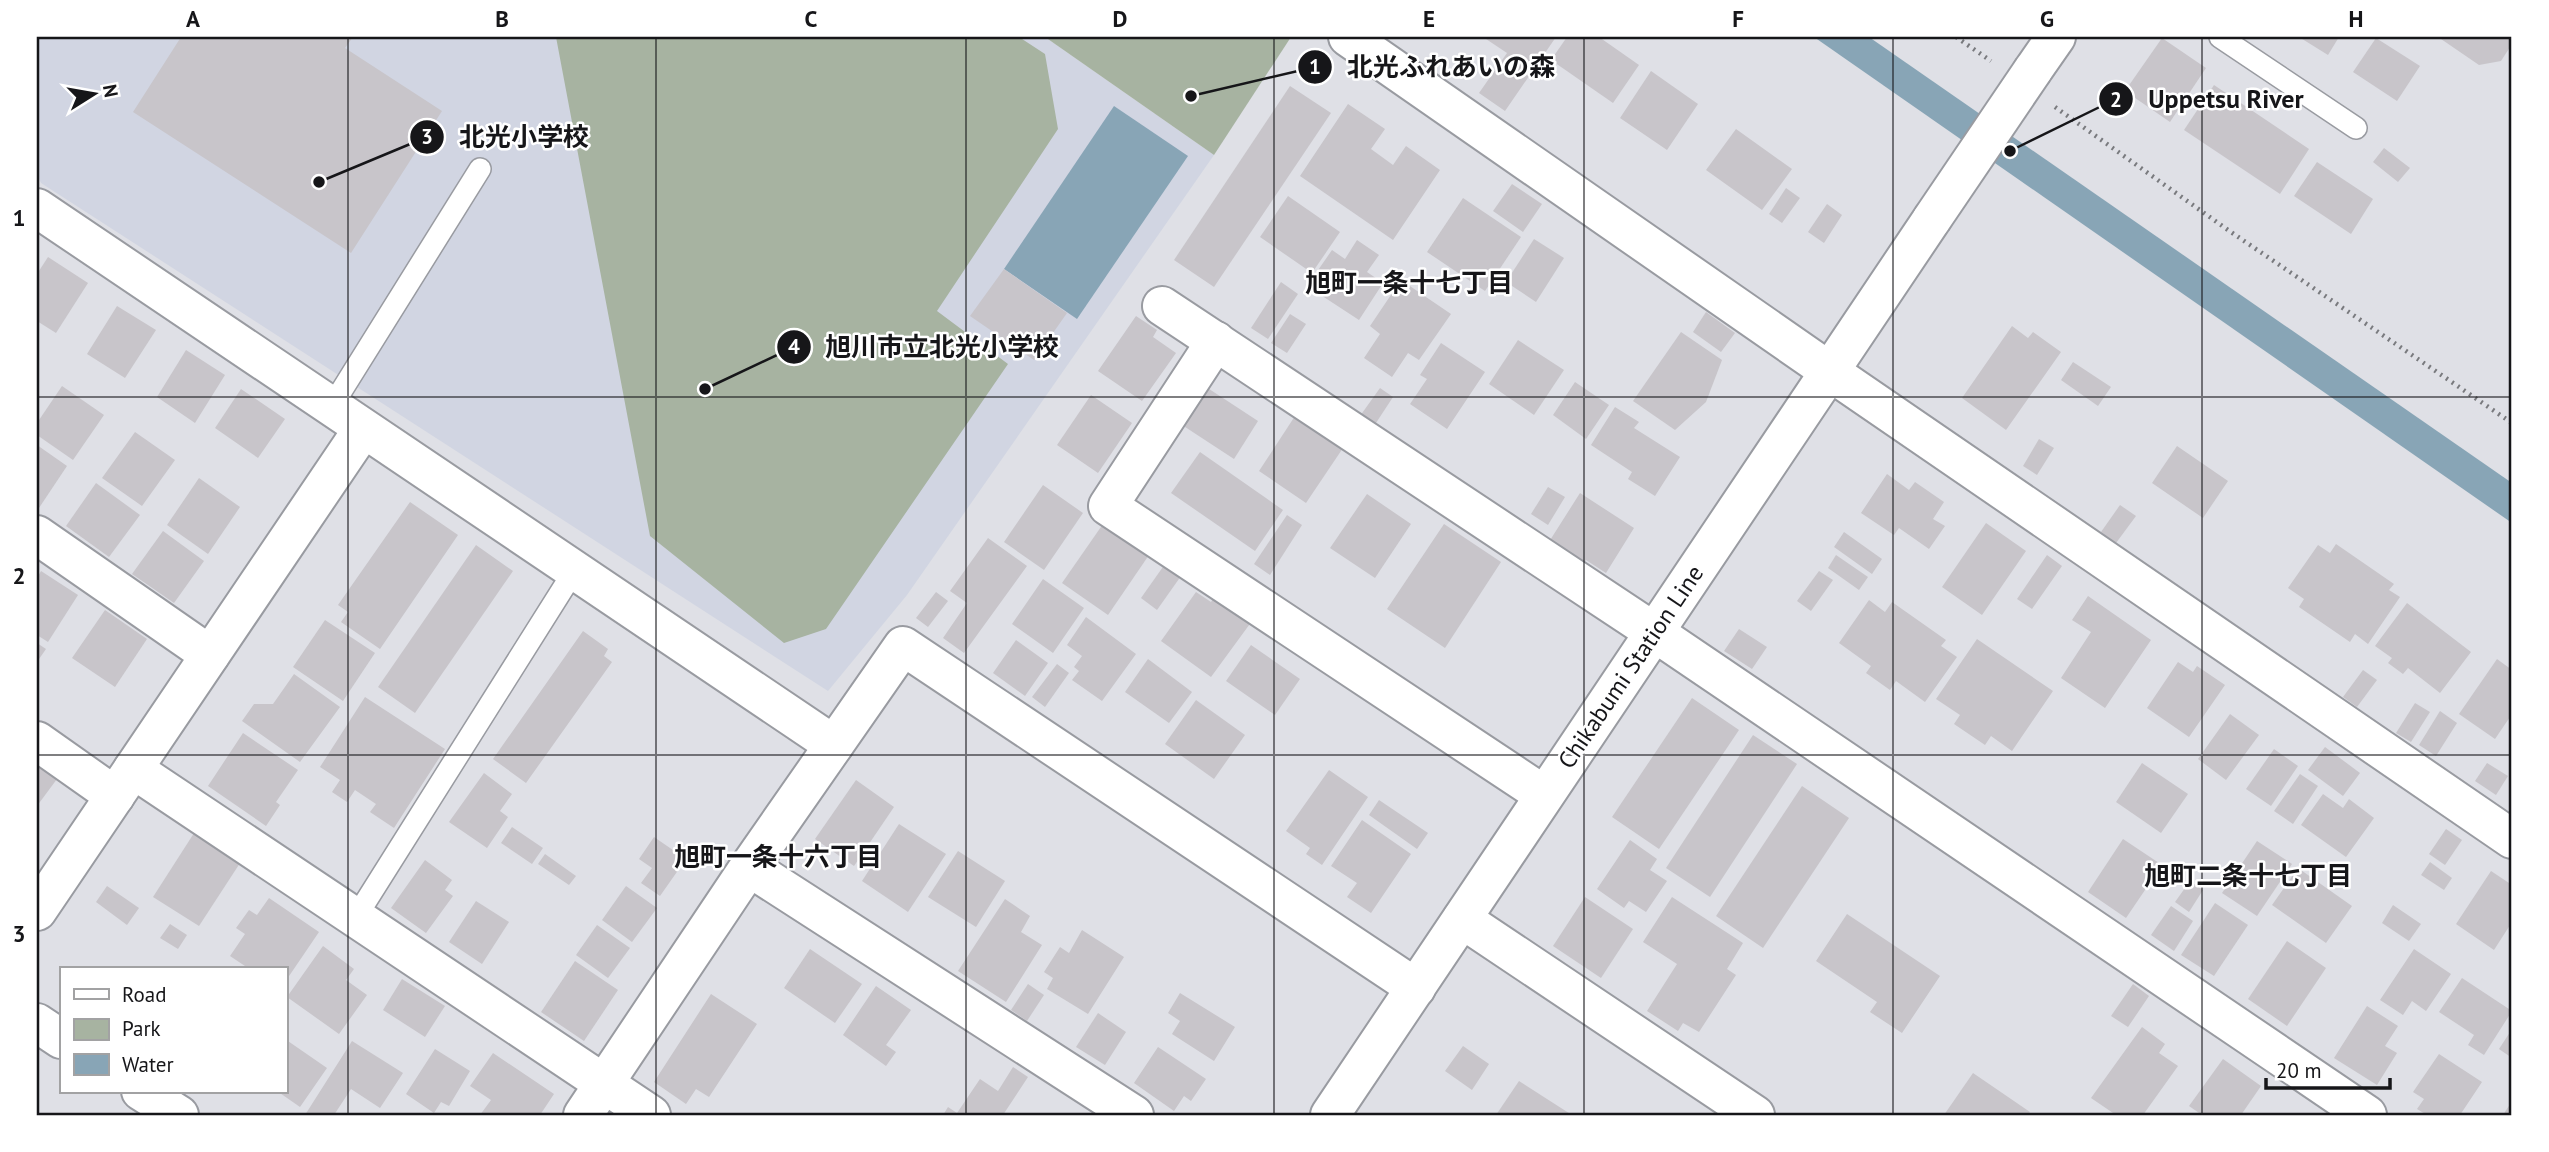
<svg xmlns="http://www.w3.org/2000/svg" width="2549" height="1152" font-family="'PT Sans','Noto Sans JP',sans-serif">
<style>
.built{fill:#d1d5e2}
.green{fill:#a7b3a1}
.water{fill:#88a5b6}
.building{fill:#c8c5ca}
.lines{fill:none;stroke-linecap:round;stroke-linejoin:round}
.lane-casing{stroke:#999ba1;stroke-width:24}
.street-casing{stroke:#999ba1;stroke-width:42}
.secondary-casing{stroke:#999ba1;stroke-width:42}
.path{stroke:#797a7e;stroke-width:4.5;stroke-dasharray:2 5;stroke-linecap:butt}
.lane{stroke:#fff;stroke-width:21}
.street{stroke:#fff;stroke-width:38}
.secondary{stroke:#fff;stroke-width:38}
.secondary-bridge-casing{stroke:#999ba1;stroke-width:42;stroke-linecap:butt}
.secondary-bridge{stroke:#fff;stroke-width:38}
.grid{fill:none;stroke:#161619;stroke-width:2;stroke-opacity:0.55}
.labels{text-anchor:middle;stroke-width:5;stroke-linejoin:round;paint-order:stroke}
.street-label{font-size:24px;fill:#161619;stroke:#fff}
.neighbourhood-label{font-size:26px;font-weight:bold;fill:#161619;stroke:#fff}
.leader{fill:none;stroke:#161619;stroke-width:2.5}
.callout-dot{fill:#161619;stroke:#fff;stroke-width:2.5}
.mark-label{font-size:21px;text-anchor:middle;font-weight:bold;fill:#fff}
.callout-label{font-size:26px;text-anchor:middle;font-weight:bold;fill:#161619;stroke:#fff;stroke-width:5;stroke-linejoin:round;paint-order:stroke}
.neatline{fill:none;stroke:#161619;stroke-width:2.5}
.grid-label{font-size:23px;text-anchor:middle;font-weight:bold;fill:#161619}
</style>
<rect width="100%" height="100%" fill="#dfe0e6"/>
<polygon class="built" points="37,37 1045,37 1214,155 907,595 828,691 41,183 37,175"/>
<g class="green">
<polygon points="556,37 1019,37 1045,54 1058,129 937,311 1008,364 826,629 784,643 650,536"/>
<polygon points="1045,37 1291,37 1214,155"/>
</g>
<g class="water">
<polygon points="1814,37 1869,37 2512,483 2512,523"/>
<polygon points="1114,106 1188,156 1077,319 1004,269"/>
</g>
<g class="building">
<polygon points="181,37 353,37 345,48 442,111 351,253 133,112"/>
<polygon points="1483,37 1556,37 1505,111 1479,93 1507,53"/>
<polygon points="1567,37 1599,37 1639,65 1613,103 1551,60"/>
<polygon points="2299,37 2339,37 2328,55"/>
<polygon points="2443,37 2512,37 2512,44 2501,61 2479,65 2441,39"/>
<polygon points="2162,38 2206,68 2170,122 2125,91"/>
<polygon points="2376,38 2420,66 2397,101 2353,72"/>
<polygon points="1651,71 1698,104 1667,150 1620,118"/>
<polygon points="2214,85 2309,149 2280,194 2184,130"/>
<polygon points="1290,86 1331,113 1214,287 1174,260"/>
<polygon points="1348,104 1385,129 1371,149 1393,165 1406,146 1440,170 1393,240 1300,176"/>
<polygon points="1736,129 1792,169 1762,210 1706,170"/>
<polygon points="2384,148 2410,168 2398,182 2373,162"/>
<polygon points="2317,162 2373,199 2351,234 2294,196"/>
<polygon points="1512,184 1542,204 1523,232 1493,211"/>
<polygon points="1786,188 1800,198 1782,223 1769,214"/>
<polygon points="1288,196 1340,232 1312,273 1260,237"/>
<polygon points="1463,198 1521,237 1485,291 1427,252"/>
<polygon points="1827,204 1842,215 1824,243 1808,232"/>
<polygon points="1534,239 1564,258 1536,302 1506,282"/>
<polygon points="1357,240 1379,255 1367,272 1383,283 1359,320 1307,286 1332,250 1345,259"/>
<polygon points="48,257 88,283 56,333 37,321 37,274"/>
<polygon points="1004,269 1067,313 1034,360 970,316"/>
<polygon points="1401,280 1451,314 1419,360 1408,353 1392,377 1364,358 1380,334 1370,326"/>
<polygon points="1281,282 1298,294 1268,339 1251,328"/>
<polygon points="117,306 156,330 125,378 87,354"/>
<polygon points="1706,312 1735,333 1721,352 1693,332"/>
<polygon points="1290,314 1306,324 1287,353 1271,343"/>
<polygon points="1136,316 1157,330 1153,337 1176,353 1142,401 1098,371"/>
<polygon points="2012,326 2028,338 2033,332 2061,352 2006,430 1962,398"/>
<polygon points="1681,332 1722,360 1706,402 1675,430 1633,401"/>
<polygon points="1518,340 1564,370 1534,415 1489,384"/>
<polygon points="1441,343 1485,372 1447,429 1410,404 1427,379 1420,375"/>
<polygon points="186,350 225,375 195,423 157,397"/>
<polygon points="2073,362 2111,387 2098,406 2061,380"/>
<polygon points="1575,382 1609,405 1586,439 1553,415"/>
<polygon points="1203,385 1258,421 1234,459 1179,423"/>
<polygon points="62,386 104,415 73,460 37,435 37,423"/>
<polygon points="1380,388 1393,397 1374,426 1360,416"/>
<polygon points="241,389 285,419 258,458 215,428"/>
<polygon points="1091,395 1132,423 1098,473 1057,445"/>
<polygon points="1615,407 1639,422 1634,428 1680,457 1655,496 1628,479 1632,472 1591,445"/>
<polygon points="1295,416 1343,448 1306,503 1259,471"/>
<polygon points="135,432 175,460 142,506 102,478"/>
<polygon points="2039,439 2054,448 2037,475 2023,466"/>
<polygon points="37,445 67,466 37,511"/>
<polygon points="2177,446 2228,481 2203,518 2152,483"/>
<polygon points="1200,452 1283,510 1255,551 1171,493"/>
<polygon points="1887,474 1909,490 1915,482 1944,502 1933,519 1945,526 1929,549 1899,528 1894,535 1861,513"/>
<polygon points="199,478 240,507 208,554 167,525"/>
<polygon points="96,483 140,515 109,557 66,526"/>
<polygon points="1043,485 1083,513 1044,570 1004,542"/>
<polygon points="1548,487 1565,497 1548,525 1531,514"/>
<polygon points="1580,493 1634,528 1606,573 1586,560 1581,567 1547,545"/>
<polygon points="1367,494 1411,524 1375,578 1330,548"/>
<polygon points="410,502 458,535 380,649 341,622 348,612 338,605"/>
<polygon points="2120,505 2136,516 2116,543 2101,532"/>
<polygon points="1287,515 1302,525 1270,575 1254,564"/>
<polygon points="1986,523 2026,551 1982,615 1942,587"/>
<polygon points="1103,524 1149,555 1108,615 1062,583"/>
<polygon points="1444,524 1501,562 1445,648 1387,609"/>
<polygon points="163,531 204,561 174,603 132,574"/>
<polygon points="1844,532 1882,559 1872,574 1834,547"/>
<polygon points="988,538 1027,566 964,653 943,638 967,603 950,591"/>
<polygon points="2336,544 2394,584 2389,590 2400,597 2368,644 2355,634 2350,642 2299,607 2304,599 2288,588 2318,545 2330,553"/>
<polygon points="476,545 513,571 415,713 378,687"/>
<polygon points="1836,555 1868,577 1859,590 1828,568"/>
<polygon points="2047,555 2062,566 2032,609 2017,599"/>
<polygon points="1165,564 1181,576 1157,610 1141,598"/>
<polygon points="41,571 78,595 48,642 37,635 37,578"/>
<polygon points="1819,571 1833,580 1811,611 1797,601"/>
<polygon points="1043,579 1084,608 1053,653 1012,624"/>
<polygon points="936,592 948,601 928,627 916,618"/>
<polygon points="1196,592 1211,602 1216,594 1252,621 1211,677 1161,641"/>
<polygon points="2088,596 2151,640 2105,708 2061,678 2091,632 2072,620"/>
<polygon points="1869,600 1885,612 1892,602 1946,640 1941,646 1957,657 1925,702 1896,681 1890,690 1866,673 1871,666 1839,643"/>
<polygon points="2407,603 2471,652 2440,693 2408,668 2403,674 2388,663 2392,658 2375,646"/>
<polygon points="105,610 147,639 115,687 72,658"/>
<polygon points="1086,617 1136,654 1102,701 1072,680 1079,671 1074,667 1082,656 1067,645"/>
<polygon points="325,620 375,653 343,701 293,667"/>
<polygon points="1739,629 1767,647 1752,669 1724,651"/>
<polygon points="583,631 608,649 604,656 612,662 526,783 493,759"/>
<polygon points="1977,639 2053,691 2012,751 1991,736 1985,745 1954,724 1960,715 1936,699"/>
<polygon points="1016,640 1048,663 1025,696 993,673"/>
<polygon points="37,643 46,649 37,662"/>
<polygon points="1251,645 1300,679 1275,715 1226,681"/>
<polygon points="1148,659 1192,692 1169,723 1125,692"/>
<polygon points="2497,659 2512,670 2512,714 2495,739 2459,714"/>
<polygon points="2178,662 2193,672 2197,666 2225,685 2189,737 2147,708"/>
<polygon points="1057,664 1069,673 1045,707 1032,697"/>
<polygon points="2363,670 2377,680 2357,707 2343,697"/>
<polygon points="294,674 340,707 300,762 242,721 254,704 273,704"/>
<polygon points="365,697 445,749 394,828 370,812 376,804 355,790 347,802 332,792 340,780 320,767"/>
<polygon points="1692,698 1739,730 1659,849 1612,817"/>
<polygon points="1196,700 1245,735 1214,779 1165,744"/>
<polygon points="2415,703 2430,712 2411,742 2396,733"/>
<polygon points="2440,711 2457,723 2436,756 2419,745"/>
<polygon points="2230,714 2259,735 2226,780 2198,759"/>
<polygon points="243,733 298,770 276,802 280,805 266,826 208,786"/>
<polygon points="1753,735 1797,764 1710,897 1666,868"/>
<polygon points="2325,747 2360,773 2343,796 2308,770"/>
<polygon points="2274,749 2298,766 2271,806 2246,789"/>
<polygon points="2142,763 2188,794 2161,833 2116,802"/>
<polygon points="2487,763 2508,776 2496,795 2475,781"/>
<polygon points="37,764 57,779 37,806"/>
<polygon points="1329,770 1368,797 1322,865 1306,854 1310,848 1286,831"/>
<polygon points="484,773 512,794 500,811 508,817 487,848 449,822"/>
<polygon points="2300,774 2318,786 2293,824 2274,811"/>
<polygon points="856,780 894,807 854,866 815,839"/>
<polygon points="1802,786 1849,818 1763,948 1716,916"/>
<polygon points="2323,794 2343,808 2349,799 2374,818 2346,857 2301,825"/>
<polygon points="1379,800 1428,833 1417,849 1369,815"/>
<polygon points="1362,820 1411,854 1371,913 1347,897 1357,883 1331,866"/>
<polygon points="899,824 946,854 908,912 862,881"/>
<polygon points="512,827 543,848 532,864 501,843"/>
<polygon points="2446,829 2462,840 2445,865 2429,854"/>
<polygon points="196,830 242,860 199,926 153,897"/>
<polygon points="654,837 686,859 660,896 641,883 652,868 639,859"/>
<polygon points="2123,839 2162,865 2126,918 2088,892"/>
<polygon points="1630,840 1657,859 1650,870 1667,881 1646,912 1629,901 1624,908 1597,889"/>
<polygon points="2257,841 2292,864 2257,916 2222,893"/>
<polygon points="958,851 1005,881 976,927 928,897"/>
<polygon points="545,854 576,876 569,885 538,864"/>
<polygon points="425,860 452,880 445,890 453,896 426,933 391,908"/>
<polygon points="2430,862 2452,878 2444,890 2421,875"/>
<polygon points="2298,868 2352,906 2326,943 2272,905"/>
<polygon points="2491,871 2512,885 2512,922 2494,950 2456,924"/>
<polygon points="2190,881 2203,890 2189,912 2175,902"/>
<polygon points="107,886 139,908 127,925 96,902"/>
<polygon points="626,886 657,908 632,942 602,920"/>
<polygon points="1585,897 1633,929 1601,978 1553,946"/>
<polygon points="1672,897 1743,943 1727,969 1736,975 1699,1032 1683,1023 1678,1031 1647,1011 1677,964 1643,942"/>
<polygon points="269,898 319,932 285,982 285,968 248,968 230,956 245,934 236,928 249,910 257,915"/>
<polygon points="1005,899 1030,916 1021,932 1042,945 1006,1002 958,971"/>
<polygon points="476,901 509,922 482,964 449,942"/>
<polygon points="2215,903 2248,925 2214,976 2181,955"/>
<polygon points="2393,905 2421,924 2409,941 2382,923"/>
<polygon points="2171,906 2193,921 2174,951 2151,935"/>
<polygon points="1847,914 1940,976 1902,1033 1870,1012 1877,1002 1816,961"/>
<polygon points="170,924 187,935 178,949 160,938"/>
<polygon points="597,925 630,948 608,978 576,955"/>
<polygon points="1082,930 1124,957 1088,1014 1047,989 1053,978 1044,972 1060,947 1069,953"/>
<polygon points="2287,941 2326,968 2287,1026 2248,999"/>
<polygon points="323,946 354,969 346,980 367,995 339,1034 287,997"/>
<polygon points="810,949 862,984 835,1023 784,988"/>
<polygon points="2414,949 2451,974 2426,1011 2412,1001 2403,1015 2380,1000"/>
<polygon points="575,961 618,990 584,1041 541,1012"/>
<polygon points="2462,978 2512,1011 2484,1055 2468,1045 2474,1035 2439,1012"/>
<polygon points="402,979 445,1006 425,1037 383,1010"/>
<polygon points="1028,984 1044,995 1027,1021 1011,1010"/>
<polygon points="2133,984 2149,996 2128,1027 2111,1016"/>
<polygon points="876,986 911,1010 886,1045 896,1052 886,1066 843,1035"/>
<polygon points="1180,993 1235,1027 1214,1061 1172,1034 1180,1021 1168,1013"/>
<polygon points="711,994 757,1024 709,1097 696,1089 686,1104 654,1082"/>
<polygon points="2367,1006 2398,1026 2385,1046 2397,1053 2377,1085 2334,1058"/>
<polygon points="1098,1013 1126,1032 1105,1065 1076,1047"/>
<polygon points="2142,1027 2165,1044 2159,1053 2178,1066 2143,1115 2116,1115 2091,1098"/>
<polygon points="2512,1029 2512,1058 2499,1049"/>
<polygon points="285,1039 327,1068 300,1107 277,1091 285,1091"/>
<polygon points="352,1041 403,1073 380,1108 351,1089 334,1115 305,1115"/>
<polygon points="1463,1046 1489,1064 1472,1090 1445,1071"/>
<polygon points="1158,1047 1206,1079 1191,1101 1184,1096 1174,1111 1134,1083"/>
<polygon points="435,1049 470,1071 449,1106 441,1102 434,1113 406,1094"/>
<polygon points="493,1053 554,1094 540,1115 480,1115 491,1100 470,1086"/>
<polygon points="2439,1054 2482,1082 2460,1115 2427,1115 2417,1109 2424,1099 2413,1092"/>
<polygon points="2223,1059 2261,1086 2241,1115 2202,1115 2189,1106"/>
<polygon points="1013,1067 1028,1077 1003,1115 943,1115 948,1107 957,1113 980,1079 998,1091"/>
<polygon points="1973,1073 2030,1112 2028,1115 1944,1115"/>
<polygon points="1519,1081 1572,1115 1496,1115"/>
<polygon points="2512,1101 2512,1115 2503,1115"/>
</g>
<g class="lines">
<g class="lane-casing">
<g id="lane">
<polyline points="2220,37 2356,128"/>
<polyline points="332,406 480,169"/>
<polyline points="356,917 574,571"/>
</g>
</g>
<g class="street-casing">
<g id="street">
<polyline points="1348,37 1829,371 2512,839"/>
<polyline points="37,208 834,745"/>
<polyline points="1162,306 1654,632 2367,1115"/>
<polyline points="1216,341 1108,506 1544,795"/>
<polyline points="37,535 210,655"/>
<polyline points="37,741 115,796"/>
<polyline points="133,769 651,1115"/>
<polyline points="749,867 1134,1115"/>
<polyline points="37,911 363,429"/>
<polyline points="1462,919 1755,1115"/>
<polyline points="37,1023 61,1039"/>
<polyline points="141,1091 179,1115"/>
<polyline points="583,1115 749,867 903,646 1416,988"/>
</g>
</g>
<g class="secondary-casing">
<g id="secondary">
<polyline points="2033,70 2056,37"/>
<polyline points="1330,1115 1932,219"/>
</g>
</g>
<g class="path">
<polyline points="1956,37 1991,61"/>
<polyline points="2055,107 2228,230 2512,423"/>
</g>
<use href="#lane" class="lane"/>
<use href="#street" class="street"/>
<use href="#secondary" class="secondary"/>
<g class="secondary-bridge-casing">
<polyline id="secondary-bridge" points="1932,219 2033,70"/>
</g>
<use href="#secondary-bridge" class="secondary-bridge"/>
</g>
<path class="grid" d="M348 37V1115M656 37V1115M966 37V1115M1274 37V1115M1584 37V1115M1893 37V1115M2202 37V1115M37 397H2512M37 755H2512"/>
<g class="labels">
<g class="street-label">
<text transform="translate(1631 667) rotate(-56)" y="8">Chikabumi Station Line</text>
</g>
<g class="neighbourhood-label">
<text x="1409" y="292">旭町一条十七丁目</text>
<text x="778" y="866">旭町一条十六丁目</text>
<text x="2248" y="885">旭町二条十七丁目</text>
</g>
</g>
<path class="leader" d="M1191 96L1315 67M2010 151L2116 99M319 182L427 137M705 389L794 347"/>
<g class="callout-dot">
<circle cx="1191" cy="96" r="7"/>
<circle cx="2010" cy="151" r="7"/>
<circle cx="319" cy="182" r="7"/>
<circle cx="705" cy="389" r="7"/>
<circle cx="1315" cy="67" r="18"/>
<circle cx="2116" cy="99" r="18"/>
<circle cx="427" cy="137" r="18"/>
<circle cx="794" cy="347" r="18"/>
</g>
<g class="mark-label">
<text x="1315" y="74">1</text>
<text x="2116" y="107">2</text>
<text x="427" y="144">3</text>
<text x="794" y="354">4</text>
</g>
<g class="callout-label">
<text x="1451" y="76">北光ふれあいの森</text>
<text x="2226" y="108">Uppetsu River</text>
<text x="524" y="146">北光小学校</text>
<text x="942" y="356">旭川市立北光小学校</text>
</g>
<rect width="2549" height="1152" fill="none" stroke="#ffffff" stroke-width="77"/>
<rect x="60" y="967" width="228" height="126" fill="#ffffff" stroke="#a2a2a3" stroke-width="2"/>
<rect x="74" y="989" width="35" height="10" fill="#ffffff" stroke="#a2a2a3" stroke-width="2"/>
<text x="122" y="1002" font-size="21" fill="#161619">Road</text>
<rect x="74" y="1019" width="35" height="21" fill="#a7b3a1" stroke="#a2a2a3" stroke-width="2"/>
<text x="122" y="1036" font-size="21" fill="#161619">Park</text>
<rect x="74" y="1054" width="35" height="21" fill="#88a5b6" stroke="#a2a2a3" stroke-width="2"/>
<text x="122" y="1072" font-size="21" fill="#161619">Water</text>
<g transform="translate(94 94) rotate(79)" stroke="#ffffff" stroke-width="5" paint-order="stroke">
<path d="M0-5L12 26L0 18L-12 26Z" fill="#161619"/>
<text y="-10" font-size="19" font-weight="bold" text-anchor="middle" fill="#161619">N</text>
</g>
<path d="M2266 1078v10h124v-10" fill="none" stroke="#161619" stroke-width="3.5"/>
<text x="2276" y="1078" font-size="21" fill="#161619" stroke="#ffffff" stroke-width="5" paint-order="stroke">20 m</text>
<rect x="38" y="38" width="2472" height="1076" class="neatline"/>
<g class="grid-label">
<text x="193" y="27">A</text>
<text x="502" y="27">B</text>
<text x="811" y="27">C</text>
<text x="1120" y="27">D</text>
<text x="1429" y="27">E</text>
<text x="1738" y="27">F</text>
<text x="2047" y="27">G</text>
<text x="2356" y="27">H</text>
<text x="19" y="226">1</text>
<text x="19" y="584">2</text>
<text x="19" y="942">3</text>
</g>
</svg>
